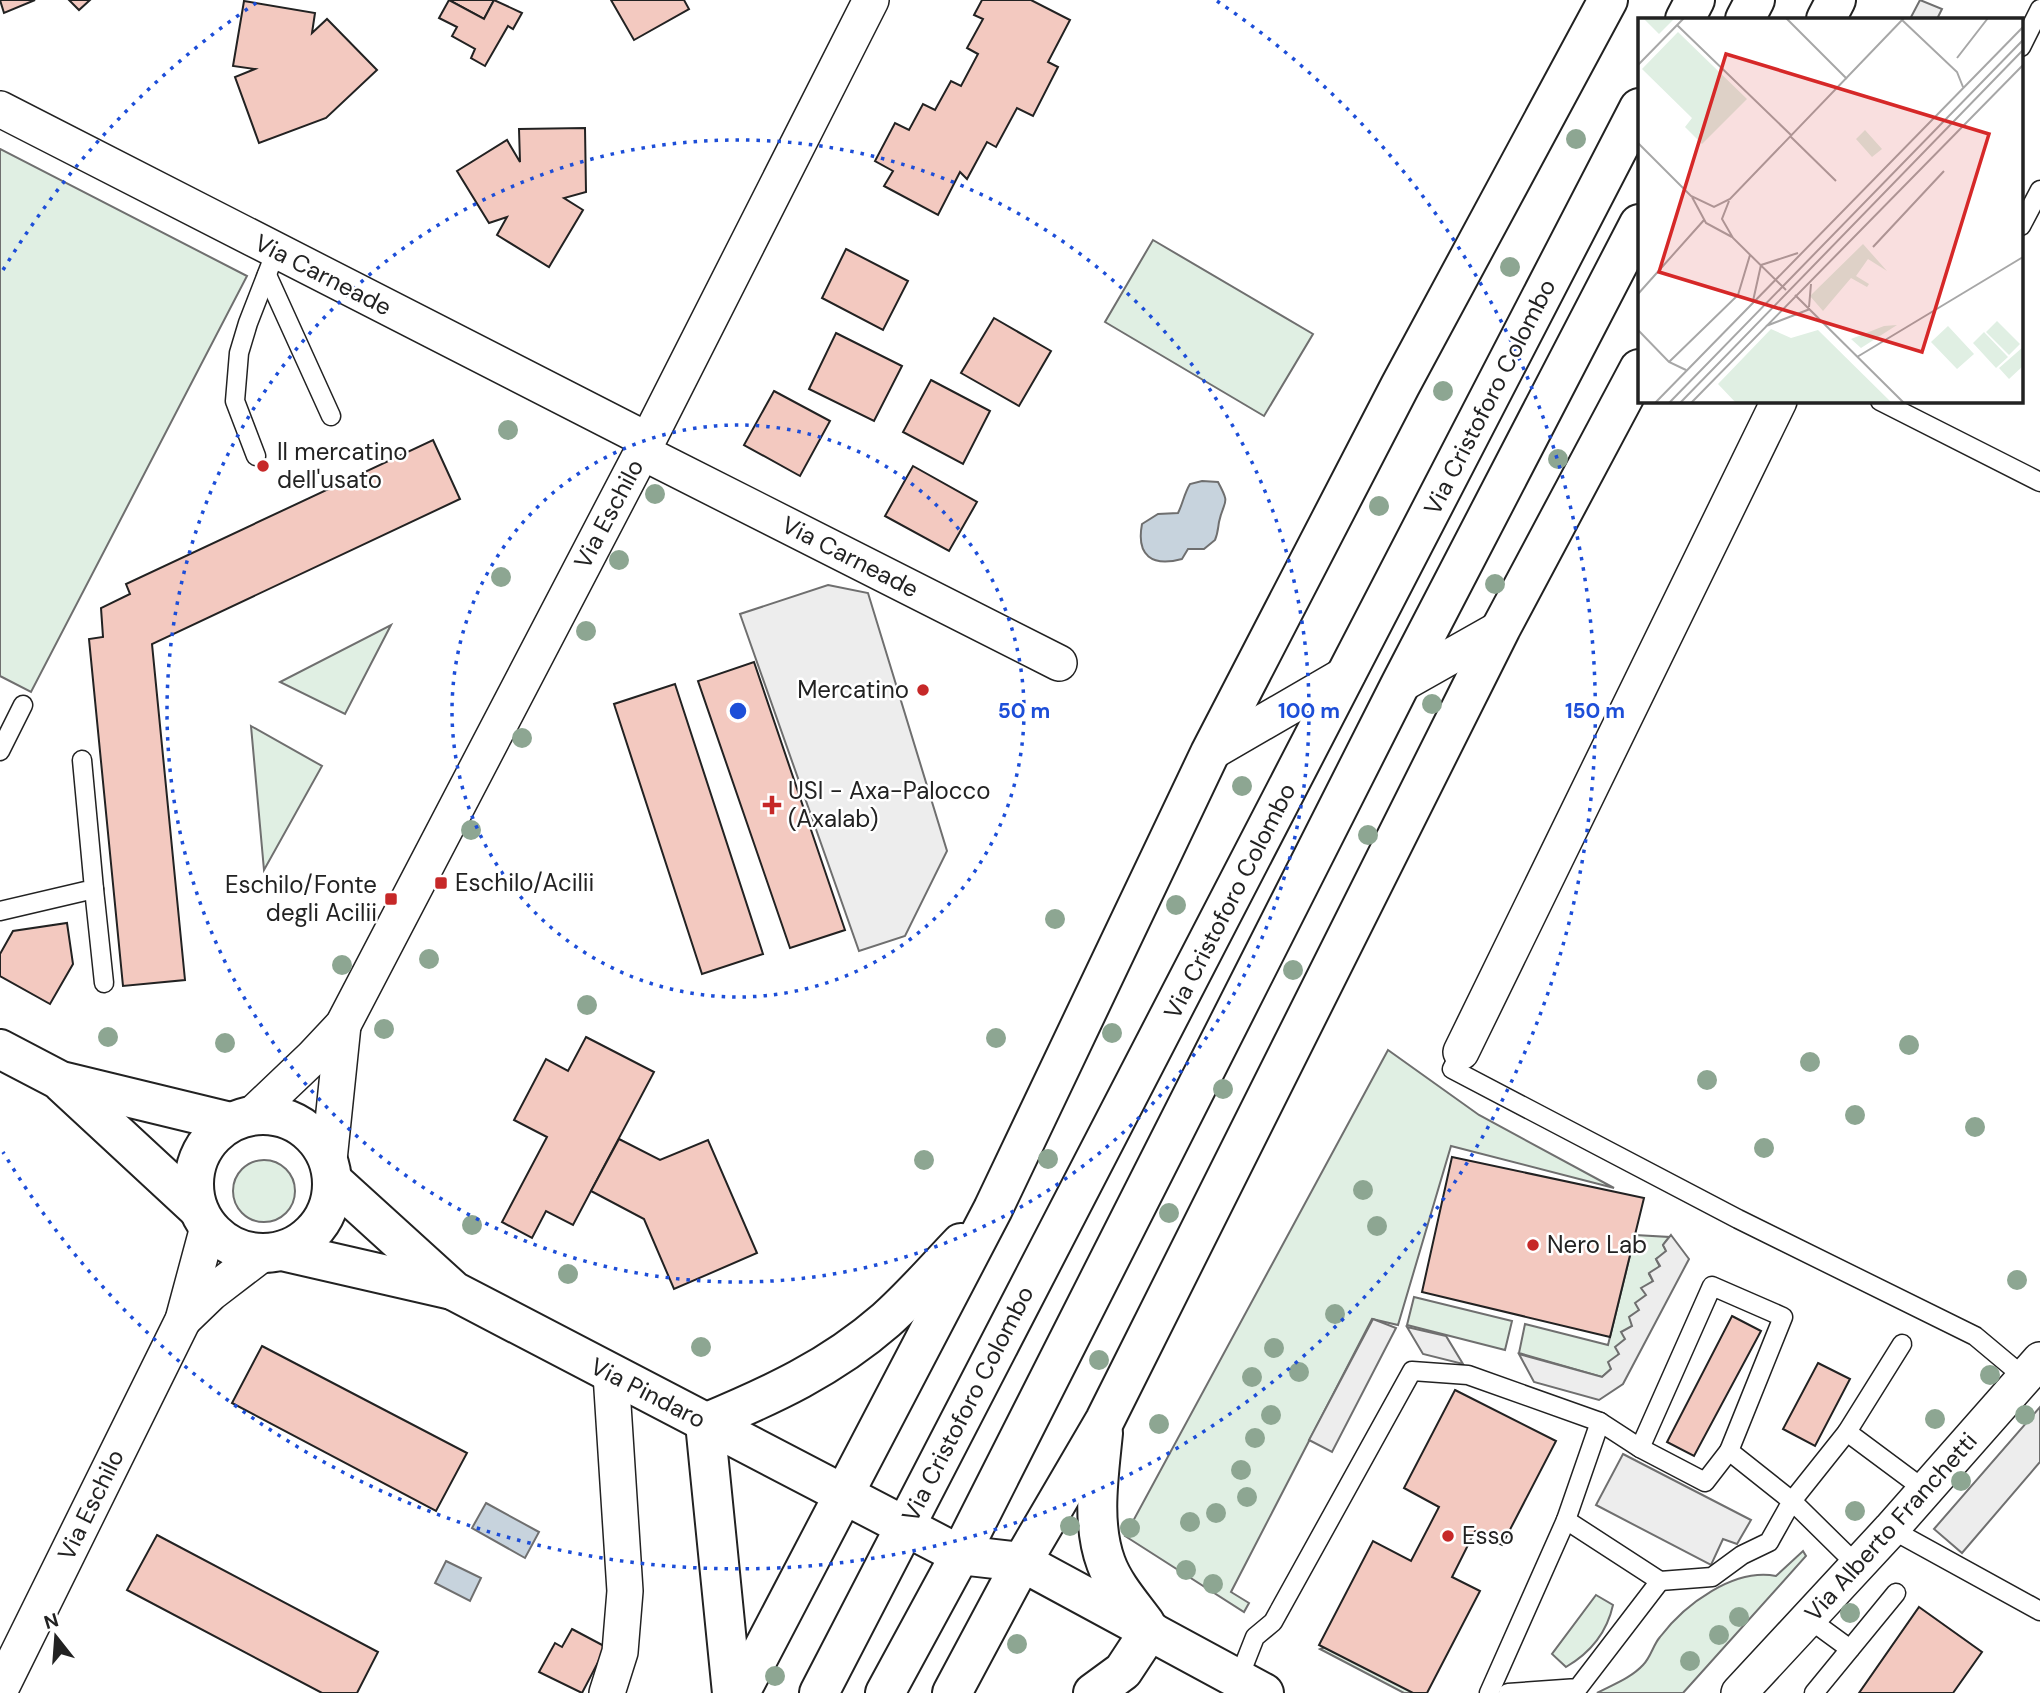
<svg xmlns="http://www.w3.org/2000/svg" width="2040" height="1693" font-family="'DM Sans',sans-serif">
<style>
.green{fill:#e0efe3;stroke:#6f6f6f;stroke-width:2}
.parking{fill:#ededed;stroke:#6f6f6f;stroke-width:2}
.water{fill:#c7d3dd;stroke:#6f6f6f;stroke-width:2}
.building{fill:#f3c9c0;stroke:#222;stroke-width:2}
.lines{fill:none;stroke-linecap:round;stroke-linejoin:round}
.lane-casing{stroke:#222;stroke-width:21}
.street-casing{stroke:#222;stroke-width:38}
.secondary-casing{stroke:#222;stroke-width:42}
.primary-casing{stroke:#222;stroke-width:42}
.lane{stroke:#fff;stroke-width:18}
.street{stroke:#fff;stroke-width:35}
.secondary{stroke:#fff;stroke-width:38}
.primary{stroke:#fff;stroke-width:38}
.tree{fill:#8da692}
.ring{fill:none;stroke:#1d4ed8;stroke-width:3.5;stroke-dasharray:3.5 7}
.poi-dot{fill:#c62828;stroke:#fff;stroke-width:2.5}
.labels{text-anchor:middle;stroke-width:5;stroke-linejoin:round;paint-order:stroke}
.street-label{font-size:24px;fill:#222;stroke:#fff}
.poi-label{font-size:24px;fill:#222;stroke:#fff;text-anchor:start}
.inset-road{fill:none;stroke:#a7a7a7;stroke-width:2}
.view{fill:#d62828;fill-opacity:0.15;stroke:#d62828;stroke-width:3.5}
.inset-edge{fill:none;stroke:#222;stroke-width:3.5}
.centre{fill:#1d4ed8;stroke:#fff;stroke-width:3.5}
.ring-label{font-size:21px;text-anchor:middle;font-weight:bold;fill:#1d4ed8;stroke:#fff;stroke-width:5;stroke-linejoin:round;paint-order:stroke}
</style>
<rect width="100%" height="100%" fill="#fff"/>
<g class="green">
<polygon points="0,149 247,276 31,692 0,676"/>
<polygon points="1153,240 1313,334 1264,416 1105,322"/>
<polygon points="391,625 345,714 280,682"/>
<polygon points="251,726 322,766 264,870"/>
<polygon points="1388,1050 1479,1115 1614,1188 1451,1146 1398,1325 1372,1319 1231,1592 1249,1603 1244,1612 1125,1536"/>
<circle cx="264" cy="1191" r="31"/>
<polygon points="1635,1235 1669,1237 1663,1245 1667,1252 1656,1259 1660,1267 1649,1274 1653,1281 1612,1368 1602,1377 1519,1353 1525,1324 1608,1345"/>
<polygon points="1414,1297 1512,1321 1505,1350 1407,1325"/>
<path d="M1803 1551 1806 1556 1683 1693H1597C1612 1685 1631 1678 1643 1665 1651 1657 1653 1645 1660 1637 1685 1604 1734 1568 1776 1576Z"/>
<path d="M1596 1595 1613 1605C1607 1632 1590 1653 1566 1667L1552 1654Z"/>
<polygon points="1332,1644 1425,1693 1404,1693 1320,1649"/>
</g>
<g class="parking">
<polygon points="1920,0 1942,9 1937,19 1910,19"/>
<polygon points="828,585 868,593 947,851 905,936 859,951 740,614"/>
<polygon points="1671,1235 1689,1259 1623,1384 1599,1400 1534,1382 1519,1354 1602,1377 1611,1369 1608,1362 1619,1354 1615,1347 1625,1339 1621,1332 1632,1326 1629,1317 1639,1310 1635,1303 1646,1295 1641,1288 1653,1281 1649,1273 1660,1266 1656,1259 1666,1251 1663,1245"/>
<polygon points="1373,1319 1396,1328 1332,1452 1309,1440"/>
<polygon points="1407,1327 1446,1336 1463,1364 1423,1354"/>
<polygon points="2040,1407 2040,1462 1962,1553 1934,1529"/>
<polygon points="1623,1454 1751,1520 1737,1544 1723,1539 1711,1565 1596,1505"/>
</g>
<g class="water">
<path d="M1202 481 1218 482C1231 506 1224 499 1219 522 1218 528 1218 533 1215 540L1204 549H1188L1182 559C1152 567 1136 556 1142 524L1158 514 1178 513C1183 503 1184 494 1190 484Z"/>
<polygon points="486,1503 539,1532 525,1558 472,1528"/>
<polygon points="446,1561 481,1578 470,1601 435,1583"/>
</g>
<g class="building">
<polygon points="0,0 35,0 4,13"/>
<polygon points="69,0 90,0 79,10"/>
<polygon points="449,0 494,0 484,19"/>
<polygon points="449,0 484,19 494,0 522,13 513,29 508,26 485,66 471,58 475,49 452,36 457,27 439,18"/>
<polygon points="611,0 684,0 689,9 634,40"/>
<polygon points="982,0 1031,0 1070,20 1048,62 1058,67 1033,116 1017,108 996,147 987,142 967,179 960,172 938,215 884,186 893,171 875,161 895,123 909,130 923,104 935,110 951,81 961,86 978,54 967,48 983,19 974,15"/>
<polygon points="244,1 315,13 312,33 327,19 377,70 326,118 259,143 235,77 255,69 233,66"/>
<polygon points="585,128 586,192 564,198 583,210 549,267 497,235 507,217 489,223 457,171 507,140 520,162 519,129"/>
<polygon points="846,249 908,281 883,330 822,298"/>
<polygon points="994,318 1051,351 1019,406 961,373"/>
<polygon points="836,333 902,366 874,421 809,389"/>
<polygon points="931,380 990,411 963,464 903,432"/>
<polygon points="774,391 830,421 800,476 744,445"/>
<polygon points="433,440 460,499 152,644 185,980 123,986 89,639 103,637 101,608 130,594 126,584"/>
<polygon points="913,466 977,502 949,551 885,516"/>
<polygon points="754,662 845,930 790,948 698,681"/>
<polygon points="675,684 763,954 702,974 614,704"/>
<polygon points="67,923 73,964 50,1004 0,976 0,954 13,931"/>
<polygon points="586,1037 654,1072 573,1225 546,1211 532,1238 502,1222 547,1137 514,1120 546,1059 568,1071"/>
<polygon points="619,1139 660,1160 708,1140 757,1253 674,1289 644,1219 591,1191"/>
<polygon points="1452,1157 1644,1198 1610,1337 1422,1292"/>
<polygon points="1732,1316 1761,1331 1694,1456 1667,1442"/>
<polygon points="262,1346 467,1453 436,1511 232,1403"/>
<polygon points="1818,1363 1850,1379 1815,1446 1783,1429"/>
<polygon points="1455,1390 1556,1441 1502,1545 1475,1531 1452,1577 1480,1591 1427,1693 1413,1693 1319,1645 1373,1541 1411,1561 1439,1507 1404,1488"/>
<polygon points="157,1535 378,1652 357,1693 322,1693 127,1590"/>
<polygon points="1919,1607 1982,1652 1953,1693 1859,1693"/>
<polygon points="572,1629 606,1647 582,1693 539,1672 555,1643 562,1647"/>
</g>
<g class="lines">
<g class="lane-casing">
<g id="lane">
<polyline points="2021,47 2040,9"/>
<polyline points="2021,226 2040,190"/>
<polyline points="267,275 331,416"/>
<polyline points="1880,401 2040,482"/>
<polyline points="256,456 235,401 239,353 248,323 276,251"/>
<polyline points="0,751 23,705"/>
<polyline points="94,889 104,983"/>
<polyline points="0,911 94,889 82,760"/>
<polyline points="1461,1052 1452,1069 1738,1219 1975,1336 2024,1377"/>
<polyline points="1902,1344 1847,1432 1925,1490"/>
<polyline points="1847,1432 1792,1501 1858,1566"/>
<polyline points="1640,1448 1712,1286 1783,1317 1729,1451 1792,1501 1769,1542 1742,1555 1712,1577 1660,1581"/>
<polyline points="1891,1529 2040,1611"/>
<polyline points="1809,1619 1850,1649"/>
<polyline points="1238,1680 1255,1637 1273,1622 1412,1371 1468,1375 1600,1422 1640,1448 1705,1482 1729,1451"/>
<polyline points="1489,1693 1566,1520 1600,1422"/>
<polyline points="1508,1693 1578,1688 1660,1581 1566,1520"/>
<polyline points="1814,1693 1896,1593"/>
</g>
</g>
<g class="street-casing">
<g id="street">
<polyline points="0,109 647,440"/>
<polyline points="642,452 1059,663"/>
<polyline points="1400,685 1501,628"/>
<polyline points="1210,753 1348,673"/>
<polyline points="1461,1052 1779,401"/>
<polyline points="252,1115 313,1057 343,1025 642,452 871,0"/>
<polyline points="329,1160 343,1025"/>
<polyline points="183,1320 211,1293 262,1254"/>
<polyline points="0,1690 183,1320 208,1227"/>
<polyline points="607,1693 620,1652 625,1591 611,1374"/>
<polyline points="1739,1693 1891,1529 2040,1360"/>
</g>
</g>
<g class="secondary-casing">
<g id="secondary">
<polyline points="1826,19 1836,0"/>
<polyline points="0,1049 61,1081 230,1122"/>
<polyline points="62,1083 198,1209"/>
<circle cx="263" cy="1184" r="69"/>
<polyline points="333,1181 454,1291 960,1555 1022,1562 1264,1693"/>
<polyline points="282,1251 452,1290"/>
<path d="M705 1423C772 1395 831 1368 886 1320 913 1296 936 1269 961 1243"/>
<polyline points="705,1423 732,1693"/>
<path d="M1103 1433C1099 1474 1091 1523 1106 1563 1114 1585 1131 1604 1145 1623"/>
<polyline points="740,1693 993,1209 1210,753 1400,386 1608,0"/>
<polyline points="952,1693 1022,1562 1105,1420 1501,628 1639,369"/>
<polyline points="1093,1693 1123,1671 1150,1630"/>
</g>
</g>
<g class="primary-casing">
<g id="primary">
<polyline points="1685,19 1695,0"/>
<polyline points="1745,19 1755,0"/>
<polyline points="819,1693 1639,108"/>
<polyline points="885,1693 960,1555 1400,685 1639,224"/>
</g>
</g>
<use href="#lane" class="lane"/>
<use href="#street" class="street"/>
<use href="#secondary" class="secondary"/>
<use href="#primary" class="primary"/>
</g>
<g class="tree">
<circle cx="1576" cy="139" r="10"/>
<circle cx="1510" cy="267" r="10"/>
<circle cx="1443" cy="391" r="10"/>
<circle cx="508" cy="430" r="10"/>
<circle cx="1558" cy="459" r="10"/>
<circle cx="655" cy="494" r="10"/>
<circle cx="1379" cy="506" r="10"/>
<circle cx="619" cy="560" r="10"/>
<circle cx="501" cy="577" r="10"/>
<circle cx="1495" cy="584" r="10"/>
<circle cx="586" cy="631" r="10"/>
<circle cx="1432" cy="704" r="10"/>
<circle cx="522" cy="738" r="10"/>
<circle cx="1242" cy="786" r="10"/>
<circle cx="471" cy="830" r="10"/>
<circle cx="1368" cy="835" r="10"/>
<circle cx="1176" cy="905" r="10"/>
<circle cx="1055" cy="919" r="10"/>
<circle cx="429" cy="959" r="10"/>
<circle cx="342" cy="965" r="10"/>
<circle cx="1293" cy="970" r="10"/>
<circle cx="587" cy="1005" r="10"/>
<circle cx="384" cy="1029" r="10"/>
<circle cx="1112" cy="1033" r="10"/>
<circle cx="108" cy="1037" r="10"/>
<circle cx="996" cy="1038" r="10"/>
<circle cx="225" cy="1043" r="10"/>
<circle cx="1909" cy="1045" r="10"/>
<circle cx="1810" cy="1062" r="10"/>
<circle cx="1707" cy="1080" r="10"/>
<circle cx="1223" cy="1089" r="10"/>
<circle cx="1855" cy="1115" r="10"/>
<circle cx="1975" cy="1127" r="10"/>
<circle cx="1764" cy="1148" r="10"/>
<circle cx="1048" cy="1159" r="10"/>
<circle cx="924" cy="1160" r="10"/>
<circle cx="1363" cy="1190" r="10"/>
<circle cx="1169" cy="1213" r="10"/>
<circle cx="472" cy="1225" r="10"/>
<circle cx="1377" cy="1226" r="10"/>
<circle cx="568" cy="1274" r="10"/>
<circle cx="2017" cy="1280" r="10"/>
<circle cx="1335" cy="1314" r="10"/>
<circle cx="701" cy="1347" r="10"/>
<circle cx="1274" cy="1348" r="10"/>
<circle cx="1099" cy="1360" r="10"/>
<circle cx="1299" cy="1372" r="10"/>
<circle cx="1990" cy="1375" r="10"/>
<circle cx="1252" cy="1377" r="10"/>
<circle cx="1271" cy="1415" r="10"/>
<circle cx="2025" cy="1415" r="10"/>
<circle cx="1935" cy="1419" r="10"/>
<circle cx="1159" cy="1424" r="10"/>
<circle cx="1255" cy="1438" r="10"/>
<circle cx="1241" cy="1470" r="10"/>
<circle cx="1961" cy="1481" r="10"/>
<circle cx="1247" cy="1497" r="10"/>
<circle cx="1855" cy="1511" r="10"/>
<circle cx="1216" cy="1513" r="10"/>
<circle cx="1190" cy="1522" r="10"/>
<circle cx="1070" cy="1526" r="10"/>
<circle cx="1130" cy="1528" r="10"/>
<circle cx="1186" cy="1570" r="10"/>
<circle cx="1213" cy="1584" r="10"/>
<circle cx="1850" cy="1613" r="10"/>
<circle cx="1739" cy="1617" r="10"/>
<circle cx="1719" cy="1635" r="10"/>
<circle cx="1017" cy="1644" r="10"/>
<circle cx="1690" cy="1661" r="10"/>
<circle cx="775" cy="1676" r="10"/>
</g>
<g class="ring">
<circle cx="738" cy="711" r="286"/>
<circle cx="738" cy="711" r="571"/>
<path d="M3 270A857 857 0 0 1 259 1M1217 1A857 857 0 1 1 3 1152"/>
</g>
<g class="poi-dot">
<circle cx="263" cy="466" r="7"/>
<circle cx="923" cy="690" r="7"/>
<path d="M768.5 794.5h7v7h7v7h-7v7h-7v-7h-7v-7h7z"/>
<rect x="434" y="876" width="14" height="14" rx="3.5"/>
<rect x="384" y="892" width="14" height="14" rx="3.5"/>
<circle cx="1533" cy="1245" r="7"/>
<circle cx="1448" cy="1536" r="7"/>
</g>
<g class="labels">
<g class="street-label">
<text transform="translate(323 275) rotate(27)" y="8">Via Carneade</text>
<text transform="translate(1490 397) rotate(-63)" y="8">Via Cristoforo Colombo</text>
<text transform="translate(609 514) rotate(-62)" y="8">Via Eschilo</text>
<text transform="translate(850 557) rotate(27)" y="8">Via Carneade</text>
<text transform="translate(1230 901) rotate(-63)" y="8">Via Cristoforo Colombo</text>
<text transform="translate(648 1393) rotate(27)" y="8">Via Pindaro</text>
<text transform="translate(968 1404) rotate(-63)" y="8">Via Cristoforo Colombo</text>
<text transform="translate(91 1505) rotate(-64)" y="8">Via Eschilo</text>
<text transform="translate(1891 1527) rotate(-48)" y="8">Via Alberto Franchetti</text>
</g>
<g class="poi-label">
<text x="277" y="460">Il mercatino<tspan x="277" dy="28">dell'usato</tspan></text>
<text x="909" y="698" text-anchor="end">Mercatino</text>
<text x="788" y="799">USI - Axa-Palocco<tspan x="788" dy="28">(Axalab)</tspan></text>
<text x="455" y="891">Eschilo/Acilii</text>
<text x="377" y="893" text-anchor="end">Eschilo/Fonte<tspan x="377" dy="28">degli Acilii</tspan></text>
<text x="1547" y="1253">Nero Lab</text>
<text x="1462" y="1544">Esso</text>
</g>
</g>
<g transform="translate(1638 18)">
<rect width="385" height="385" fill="#fff"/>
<path d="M5 0H37L21 16ZM40 14 109 81 64 126 47 109 54 100 4 51ZM227 112 244 131 234 139 218 121ZM225 226 249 253 230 241 218 258 231 266 229 269 213 260 185 293 172 278ZM359 303 382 326 371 337 348 314ZM259 307 223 330 213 321 246 308ZM310 308 336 336 319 351 293 324ZM133 311 153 320 180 312 254 385H98L80 366ZM346 314 370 339 358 350 335 325ZM385 329V348L371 361 361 350Z" fill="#e0efe3"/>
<path class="inset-road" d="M148 0 209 61M264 2 319 54 325 69M39 7 154 118M319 40 350 0M0 47 46 0M153 119 198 163M0 125 53 178 76 189 92 181 266 0M54 179 68 205 94 219M91 183 84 201 95 220 148 272M235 229 306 153M123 247 160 235M0 276 66 202M157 277 266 385M115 283 123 247M171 289 173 266M128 308 172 291M0 312 31 344 48 352M219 339 385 239M31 344 100 277 112 237M17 385 385 9M31 385 385 22M42 385 385 32M53 385 385 47"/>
<path class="view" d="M88 36 351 116 284 334 21 254Z"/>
<rect width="385" height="385" class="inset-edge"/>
</g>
<circle cx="738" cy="711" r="10" class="centre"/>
<g class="ring-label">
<text x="1024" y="718">50 m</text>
<text x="1309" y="718">100 m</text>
<text x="1595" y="718">150 m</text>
</g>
<g transform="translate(56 1637) rotate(343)" stroke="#ffffff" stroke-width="5" paint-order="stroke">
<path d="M0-5L12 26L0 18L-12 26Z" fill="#222222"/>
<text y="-10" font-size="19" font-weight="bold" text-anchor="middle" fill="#222222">N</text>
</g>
</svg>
